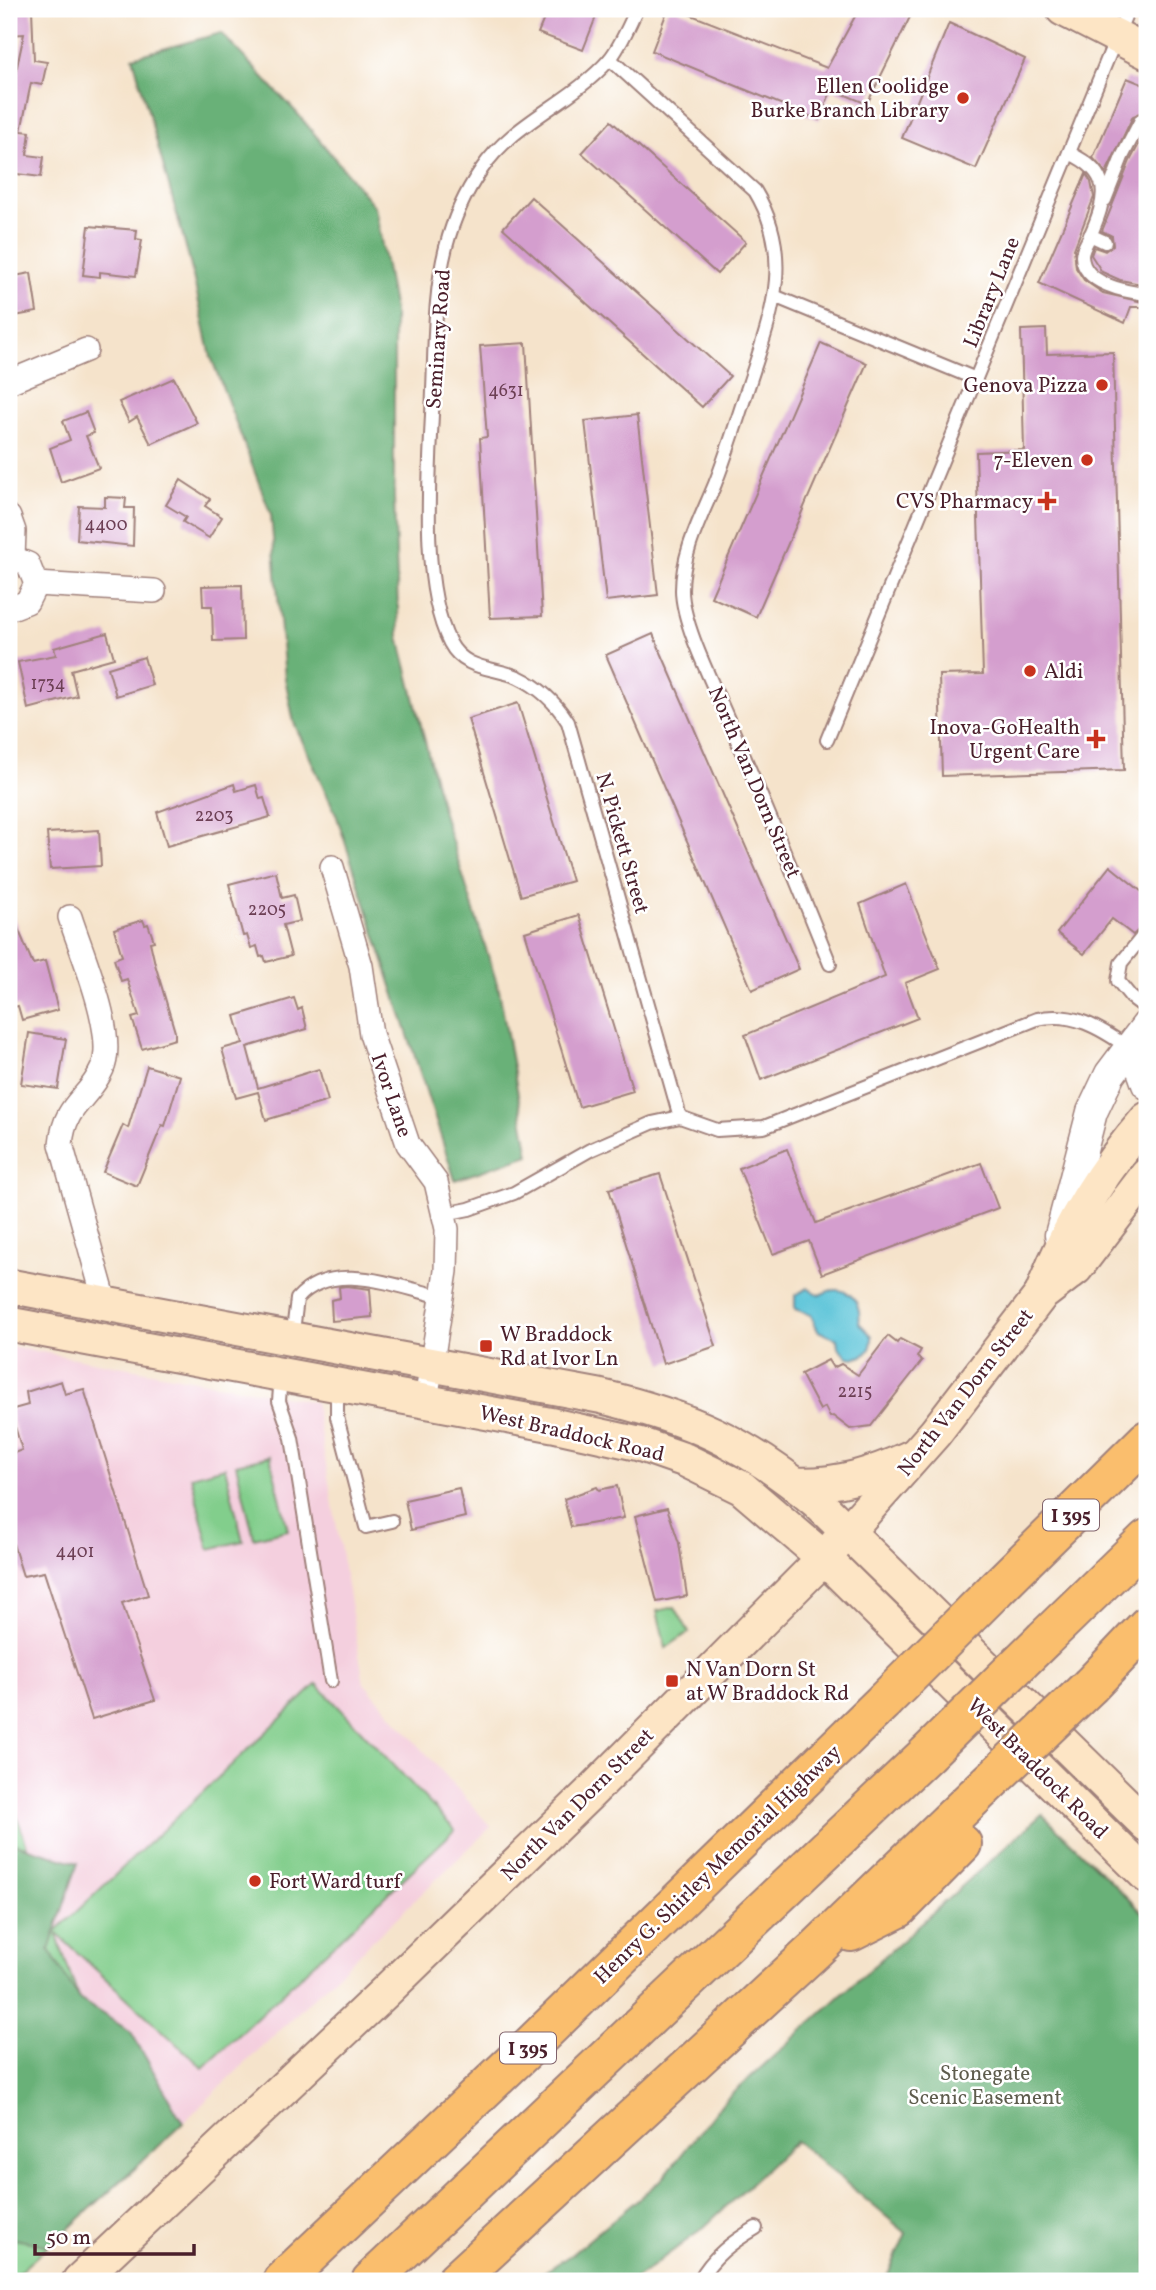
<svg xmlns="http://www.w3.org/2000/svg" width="1156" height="2290" font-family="Vollkorn,serif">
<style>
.built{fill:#f4cfde}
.green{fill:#82ce8c;stroke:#66765c;stroke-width:2}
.forest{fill:#69b178;stroke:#5a6852;stroke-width:2}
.water{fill:#5dc5d9;stroke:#547282;stroke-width:2}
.building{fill:#d49ece}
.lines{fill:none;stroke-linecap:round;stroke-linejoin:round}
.service-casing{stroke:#a0817b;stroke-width:16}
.minor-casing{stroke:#a0817b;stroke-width:26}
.tertiary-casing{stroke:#a0817b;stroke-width:33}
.secondary-casing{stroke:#a0817b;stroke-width:37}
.motorway-casing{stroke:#a0817b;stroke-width:42}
.service{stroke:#fff;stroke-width:12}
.minor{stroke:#fff;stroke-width:23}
.tertiary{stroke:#fff;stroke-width:30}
.secondary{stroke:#fde5c5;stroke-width:33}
.motorway{stroke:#fabe6d;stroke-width:38}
.motorway-bridge-casing{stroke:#a0817b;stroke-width:42;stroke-linecap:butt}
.motorway-bridge{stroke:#fabe6d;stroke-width:38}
.poi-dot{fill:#c8321e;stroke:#fff;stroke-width:2.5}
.labels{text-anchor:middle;stroke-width:5;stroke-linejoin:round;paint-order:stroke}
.number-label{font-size:18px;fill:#6c3f54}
.shield{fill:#fff;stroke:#80626b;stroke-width:2}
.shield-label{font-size:19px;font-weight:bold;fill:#4a1f2b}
.poi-label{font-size:21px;fill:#4a1f2b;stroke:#fff;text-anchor:end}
.street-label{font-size:21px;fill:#4a1f2b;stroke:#fff}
.park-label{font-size:21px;fill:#5e5c4d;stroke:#fff}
</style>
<rect width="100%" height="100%" fill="#fff"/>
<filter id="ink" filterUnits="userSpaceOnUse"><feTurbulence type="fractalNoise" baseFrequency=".0143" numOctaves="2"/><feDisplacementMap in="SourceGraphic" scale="14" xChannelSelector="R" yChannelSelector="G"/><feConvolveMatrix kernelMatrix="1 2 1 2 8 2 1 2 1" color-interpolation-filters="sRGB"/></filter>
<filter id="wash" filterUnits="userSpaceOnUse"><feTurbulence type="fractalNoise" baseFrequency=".00686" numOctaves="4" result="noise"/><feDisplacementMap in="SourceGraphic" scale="28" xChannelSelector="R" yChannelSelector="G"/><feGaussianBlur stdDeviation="1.57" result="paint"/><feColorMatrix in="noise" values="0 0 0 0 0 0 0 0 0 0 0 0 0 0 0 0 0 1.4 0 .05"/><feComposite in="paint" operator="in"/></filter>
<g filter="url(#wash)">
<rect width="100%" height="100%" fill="#f5e3cb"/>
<polygon class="built" points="9,1346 315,1402 364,1683 491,1827 137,2167 9,1793"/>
<g class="green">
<polygon points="270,1456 288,1530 254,1538 236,1464"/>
<polygon points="225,1467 243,1541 209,1549 191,1476"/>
<polygon points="675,1607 689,1632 666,1648 657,1611"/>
<polygon points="317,1684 455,1830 203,2068 56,1933 137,2167 9,2281 9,1793 56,1931"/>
</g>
<g class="forest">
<polygon points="221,33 297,113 375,207 394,311 394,498 399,637 443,813 499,990 529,1155 455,1180 336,814 294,723 285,678 271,515 211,357 189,258 133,57"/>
<polygon points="1042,1814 1147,1917 1147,2276 1144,2281 885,2281 906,2233 796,2141 701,2230 632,2281 531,2281 572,2254 662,2179 724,2101"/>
<polygon points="9,1842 78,1863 49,1950 79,1999 131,2032 183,2123 50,2246 9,2238"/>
</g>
<path class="water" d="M808 1288 820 1295C842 1281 863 1298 859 1323L872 1336C873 1352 863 1360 848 1357L838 1347 837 1339 818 1331 811 1315 795 1309V1295Z"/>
<g id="blocks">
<g class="building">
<polygon points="9,9 32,9 34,60 47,62 42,85 31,83 21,131 30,132 27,155 44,157 41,177 9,173 9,74 15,76 24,34 9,35"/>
<polygon points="548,9 599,9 583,50 538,33"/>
<polygon points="668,9 676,9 827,68 859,9 890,9 910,17 867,104 832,89 819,120 652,51"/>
<polygon points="949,23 1025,59 976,169 902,138"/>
<polygon points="1127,78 1147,86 1147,111 1133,116 1106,173 1093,158"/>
<polygon points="611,121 746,242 717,274 582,153"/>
<polygon points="1147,129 1147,285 1120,280 1102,272 1091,255 1094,247 1105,251 1113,245 1112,236 1102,231 1130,161"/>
<polygon points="1086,174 1091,182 1094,197 1074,249 1076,268 1084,280 1103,293 1147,303 1147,307 1131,307 1125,323 1039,283"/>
<polygon points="531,197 730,376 702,407 503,228"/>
<polygon points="89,226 137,230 136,239 142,240 136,276 100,272 100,277 83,275"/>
<polygon points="31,273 37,312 9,317 9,277"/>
<polygon points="1046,329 1047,354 1113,352 1124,770 942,776 939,675 983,674 976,452 1024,450 1021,330"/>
<polygon points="526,343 542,616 490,618 480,438 487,437 480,346"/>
<polygon points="821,343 867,363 756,617 711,597"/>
<polygon points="174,378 197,423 151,444 137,417 129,422 119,402"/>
<polygon points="86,412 94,433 86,436 99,468 61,482 50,448 70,440 63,421"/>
<polygon points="637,415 658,595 606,601 585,421"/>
<polygon points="181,480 210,499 205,506 222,517 209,538 183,522 186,517 166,505"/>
<polygon points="105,497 126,498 125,508 134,508 133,546 77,540 79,506 105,507"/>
<polygon points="242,585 243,640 213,641 212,606 203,606 202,586"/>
<polygon points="107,633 114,658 71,670 77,696 28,709 18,662 56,655 54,648"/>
<polygon points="653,634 799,969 752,990 606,655"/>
<polygon points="144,657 152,685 116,696 108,668"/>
<polygon points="518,703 572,881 521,896 468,719"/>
<polygon points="234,784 236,791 256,785 260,799 264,798 270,817 167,846 157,812"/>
<polygon points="99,830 101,866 50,869 47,833"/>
<polygon points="1110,866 1147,896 1147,922 1133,935 1112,919 1084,954 1057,933"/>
<polygon points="276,872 282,898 294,895 300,921 283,925 291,956 266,962 264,956 260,957 257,946 251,948 247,935 243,936 229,884"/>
<polygon points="906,884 940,969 905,983 918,1018 761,1080 745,1035 885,977 860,904"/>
<polygon points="9,907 33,964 45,961 58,1010 22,1020 18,1006 9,1008"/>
<polygon points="579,915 633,1091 579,1107 525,932"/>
<polygon points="143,920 145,925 148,924 154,941 150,942 155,964 175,1032 175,1039 142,1049 132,1018 139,1016 127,979 121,981 114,959 122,956 114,929"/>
<polygon points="294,998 298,1010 302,1008 307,1029 247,1047 258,1088 319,1069 328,1101 266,1120 258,1092 236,1098 222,1049 243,1043 235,1016"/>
<polygon points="29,1033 66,1039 58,1089 21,1084"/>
<polygon points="147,1066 180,1076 165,1126 162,1125 137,1186 103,1172 123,1125 128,1128"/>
<polygon points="787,1149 816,1223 981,1163 998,1208 822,1274 809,1241 773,1254 739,1168"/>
<polygon points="660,1174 716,1346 663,1364 609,1189"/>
<polygon points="347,1286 370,1289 372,1317 332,1321 331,1300 340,1298 339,1287"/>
<polygon points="888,1336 897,1343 900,1339 921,1350 917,1357 922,1361 871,1426 850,1429 833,1416 830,1417 825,1407 820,1410 801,1374 828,1360 833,1368 841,1364 858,1375"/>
<polygon points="61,1381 65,1394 84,1389 148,1595 122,1603 155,1700 92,1719 44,1572 23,1576 9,1531 9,1455 22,1450 10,1410 28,1405 26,1392"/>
<polygon points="617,1486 624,1518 571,1527 564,1499 597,1487 599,1490"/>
<polygon points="459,1488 465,1517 411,1530 405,1500"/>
<polygon points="667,1508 679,1543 687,1596 657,1602 635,1516"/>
</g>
</g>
</g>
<g filter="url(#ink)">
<use href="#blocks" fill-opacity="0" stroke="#a0817b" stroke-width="2"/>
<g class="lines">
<g class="service-casing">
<g id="service">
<path d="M637 9C629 25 621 46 609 60 571 103 513 122 481 170 465 193 453 220 446 247 434 294 435 342 433 390 431 459 418 581 450 643 464 670 493 667 518 677 539 687 556 703 568 722L680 1117"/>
<path d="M610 59 755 191C795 257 771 316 749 384 738 417 728 451 715 484 701 518 682 552 682 590 682 625 716 690 730 724 765 804 798 884 830 964"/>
<path d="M1069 153C1113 173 1107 198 1090 236 1087 242 1082 250 1082 256 1083 284 1126 292 1147 294"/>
<polyline points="1105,200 1122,157 1141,120 1147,120"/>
<polyline points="1090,235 1105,242"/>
<polyline points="774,296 976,379"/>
<polyline points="827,740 1126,14"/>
<polyline points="1147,931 1121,963 1118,981 1131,997 1147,1009"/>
<path d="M444 1214 469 1209 514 1193 590 1150 652 1123 680 1117 717 1130 764 1127 1037 1019C1073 1011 1100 1028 1129 1048"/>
<path d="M292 1339 297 1299C332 1258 397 1287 443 1297"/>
<polyline points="281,1375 279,1401 292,1438 331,1681"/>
<polyline points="337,1385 337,1417 366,1527 392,1521"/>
<path d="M699 2281C712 2257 732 2242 756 2228"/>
</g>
</g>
<g class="minor-casing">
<g id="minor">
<polyline points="9,382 86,350"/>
<polyline points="9,517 14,531 13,558"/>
<polyline points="9,560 13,558 28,564 36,584 27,602 9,609"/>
<polyline points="36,584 154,591"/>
<polyline points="332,867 361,966 371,1034 408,1144 436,1182 447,1229 446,1271 426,1401"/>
<path d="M70 917C81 952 118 1036 102 1069 88 1101 65 1102 61 1144L106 1305"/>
</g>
</g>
<g class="tertiary-casing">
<g id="tertiary">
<polyline points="1129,1048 1137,1056 1147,1084"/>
<polyline points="1060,1235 1092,1112 1110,1074 1147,1025"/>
</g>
</g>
<g class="secondary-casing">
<g id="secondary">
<polyline points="1063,9 1147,52"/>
<path d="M9 1286 599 1396C688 1417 746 1442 817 1502L1147 1825"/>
<path d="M1042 1293C1066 1230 1103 1169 1147 1119"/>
<polyline points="9,1324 553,1425 639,1444 685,1460 742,1488 824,1558 1147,1876"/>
<path d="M795 1484C837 1486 874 1474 911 1457"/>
<polyline points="79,2281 385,1992 591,1792 824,1558 935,1433 1041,1295 1076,1268 1147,1175"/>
</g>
</g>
<g class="motorway-casing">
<g id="motorway">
<polyline points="995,1590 1147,1440"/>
<polyline points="1044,1639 1147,1539"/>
<polyline points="1091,1685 1147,1626"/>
<polyline points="851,1932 899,1908 962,1844"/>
<polyline points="282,2281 529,2047 884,1701"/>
<polyline points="371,2281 927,1754"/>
<polyline points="456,2281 815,1950 975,1796"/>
</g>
</g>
<use href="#service" class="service"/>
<use href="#minor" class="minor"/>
<use href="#tertiary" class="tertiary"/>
<use href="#secondary" class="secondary"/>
<use href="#motorway" class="motorway"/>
<g class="motorway-bridge-casing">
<g id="motorway-bridge">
<polyline points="884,1701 995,1590"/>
<polyline points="927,1754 1044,1639"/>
<polyline points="975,1796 1091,1685"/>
</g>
</g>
<use href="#motorway-bridge" class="motorway-bridge"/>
</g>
</g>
<g class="poi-dot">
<circle cx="963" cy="98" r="7"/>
<circle cx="1102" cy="385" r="7"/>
<circle cx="1087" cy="460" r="7"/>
<path d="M1043.5 490.5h7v7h7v7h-7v7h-7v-7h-7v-7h7z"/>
<circle cx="1030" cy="671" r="7"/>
<path d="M1092.5 728.5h7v7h7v7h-7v7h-7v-7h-7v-7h7z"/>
<rect x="479" y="1339" width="14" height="14" rx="3.5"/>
<rect x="665" y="1674" width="14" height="14" rx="3.5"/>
<circle cx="255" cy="1881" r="7"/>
</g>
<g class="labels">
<g class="number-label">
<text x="506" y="396">4631</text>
<text x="106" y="530">4400</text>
<text x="48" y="689">1734</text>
<text x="214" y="821">2203</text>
<text x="267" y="915">2205</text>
<text x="855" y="1397">2215</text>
<text x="75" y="1557">4401</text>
</g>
<g class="shield">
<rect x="1043" y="1499.5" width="56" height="31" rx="5"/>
<rect x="500" y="2032.5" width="56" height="31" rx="5"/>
</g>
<g class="shield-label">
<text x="1071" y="1522">I 395</text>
<text x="528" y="2055">I 395</text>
</g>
<g class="poi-label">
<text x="949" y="93">Ellen Coolidge<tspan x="949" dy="24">Burke Branch Library</tspan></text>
<text x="1088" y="392">Genova Pizza</text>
<text x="1073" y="467">7-Eleven</text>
<text x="1033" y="508">CVS Pharmacy</text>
<text x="1044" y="678" text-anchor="start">Aldi</text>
<text x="1080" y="734">Inova-GoHealth<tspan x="1080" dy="24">Urgent Care</tspan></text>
<text x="500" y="1341" text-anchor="start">W Braddock<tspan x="500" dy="24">Rd at Ivor Ln</tspan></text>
<text x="686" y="1676" text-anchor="start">N Van Dorn St<tspan x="686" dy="24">at W Braddock Rd</tspan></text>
<text x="269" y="1888" text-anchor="start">Fort Ward turf</text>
</g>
<g class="street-label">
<text transform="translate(991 292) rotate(-68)" y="7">Library Lane</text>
<text transform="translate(438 339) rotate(-86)" y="7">Seminary Road</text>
<text transform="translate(755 782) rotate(67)" y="7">North Van Dorn Street</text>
<text transform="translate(623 843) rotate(74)" y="7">N. Pickett Street</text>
<text transform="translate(392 1095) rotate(71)" y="7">Ivor Lane</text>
<text transform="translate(965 1392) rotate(-52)" y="7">North Van Dorn Street</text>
<text transform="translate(572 1433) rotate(13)" y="7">West Braddock Road</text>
<text transform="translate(1038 1768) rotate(45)" y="7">West Braddock Road</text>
<text transform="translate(577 1804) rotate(-45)" y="7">North Van Dorn Street</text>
<text transform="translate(717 1864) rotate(-44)" y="7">Henry G. Shirley Memorial Highway</text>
</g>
<g class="park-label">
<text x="985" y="2080">Stonegate<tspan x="985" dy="24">Scenic Easement</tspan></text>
</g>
</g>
<rect width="1156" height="2290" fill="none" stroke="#fff" stroke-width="35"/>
<path d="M35 2244v10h159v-10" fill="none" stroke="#4a1f2b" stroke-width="3.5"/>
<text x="46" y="2244" font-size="21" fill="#4a1f2b" stroke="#ffffff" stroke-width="5" paint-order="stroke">50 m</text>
</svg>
